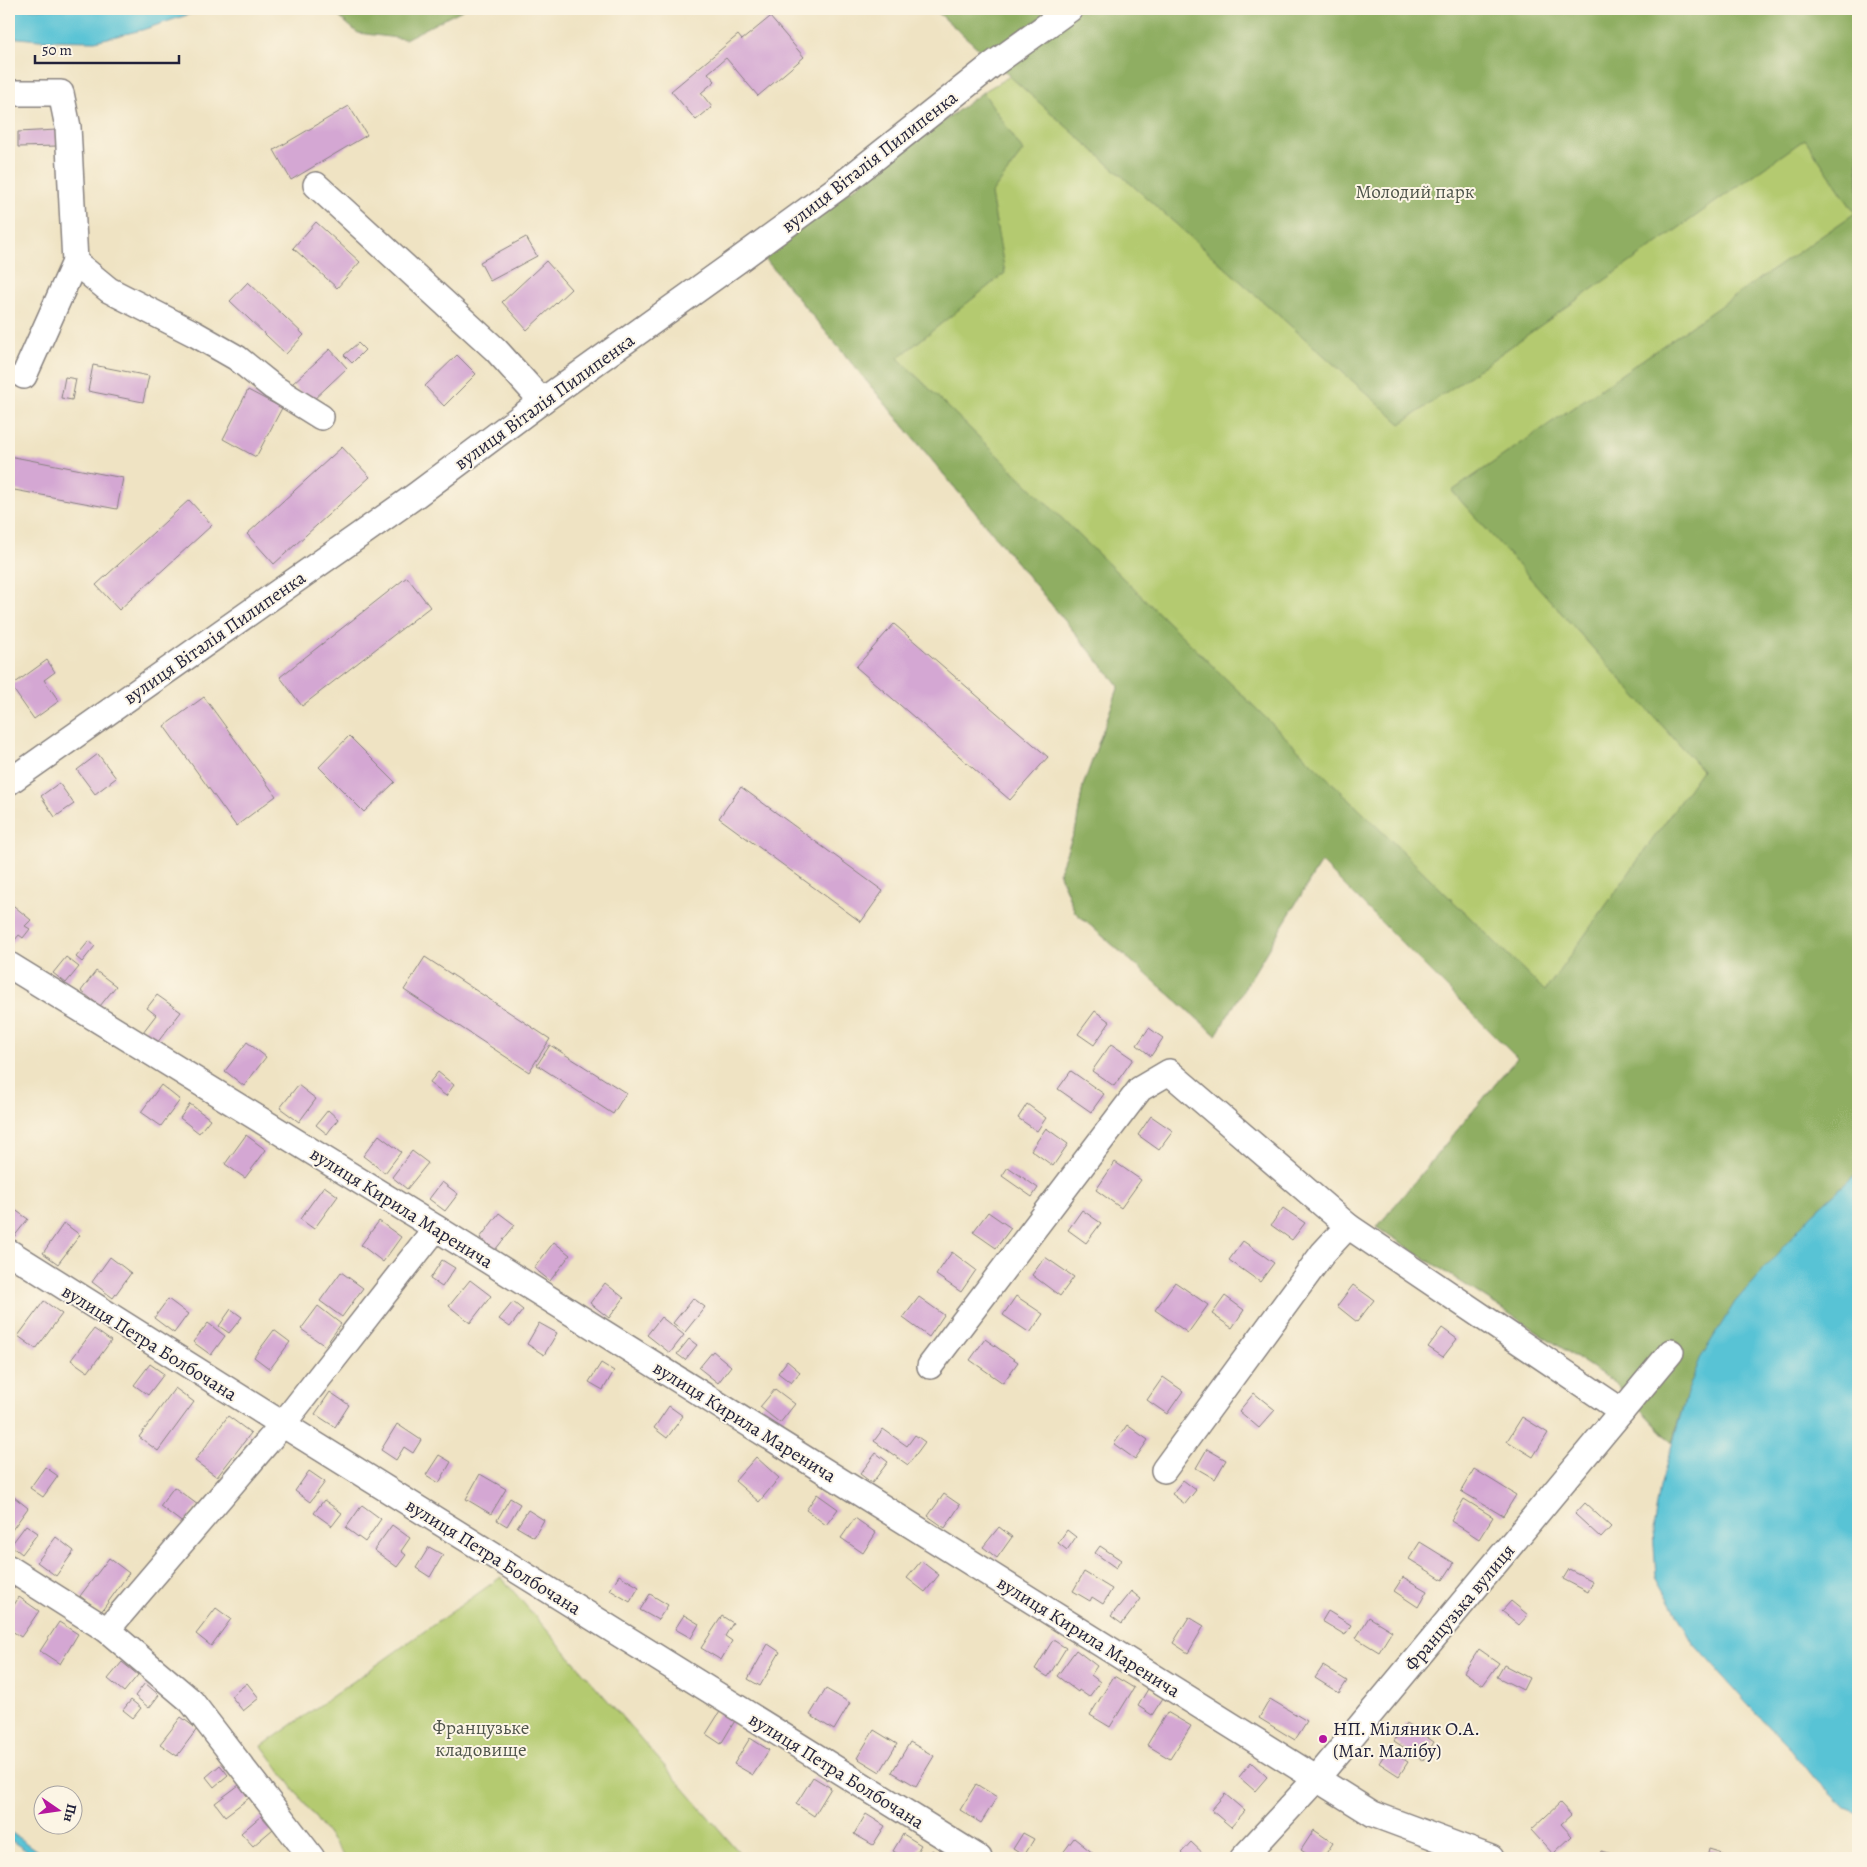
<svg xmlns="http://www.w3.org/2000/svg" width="1867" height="1867" font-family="Alegreya,serif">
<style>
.green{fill:#b4ca6f;stroke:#6b7655}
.forest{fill:#8fae62;stroke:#58684e}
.water{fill:#59c3d5;stroke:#3e7288}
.building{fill:#d4a7d3}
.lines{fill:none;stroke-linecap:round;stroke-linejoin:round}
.minor-casing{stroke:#88827f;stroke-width:28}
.minor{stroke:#fff;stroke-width:25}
.poi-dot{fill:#b5179e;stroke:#fcf5e5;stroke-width:2}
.labels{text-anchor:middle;stroke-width:4;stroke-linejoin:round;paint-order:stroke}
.street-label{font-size:19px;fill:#22223b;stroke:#fcf5e5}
.park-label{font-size:19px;fill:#4e544b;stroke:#fcf5e5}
.poi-label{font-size:19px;fill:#22223b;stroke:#fcf5e5;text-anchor:start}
</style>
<rect width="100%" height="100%" fill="#fcf5e5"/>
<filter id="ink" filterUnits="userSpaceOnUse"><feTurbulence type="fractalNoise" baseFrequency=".02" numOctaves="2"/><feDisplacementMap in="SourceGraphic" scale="10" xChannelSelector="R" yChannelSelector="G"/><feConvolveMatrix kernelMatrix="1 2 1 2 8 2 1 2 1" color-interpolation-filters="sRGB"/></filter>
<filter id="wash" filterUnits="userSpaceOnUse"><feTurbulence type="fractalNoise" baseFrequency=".0096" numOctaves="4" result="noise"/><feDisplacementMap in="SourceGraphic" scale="20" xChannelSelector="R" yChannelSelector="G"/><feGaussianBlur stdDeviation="1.12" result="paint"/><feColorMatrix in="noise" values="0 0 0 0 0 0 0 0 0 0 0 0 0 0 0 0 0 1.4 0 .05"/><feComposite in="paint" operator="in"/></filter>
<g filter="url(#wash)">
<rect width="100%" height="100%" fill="#efe3c3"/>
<g class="green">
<polygon points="934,9 1858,9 1858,1172 1811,1215 1687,1393 1672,1442 1614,1382 1377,1227 1517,1058 1321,862 1216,1035 1075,912 1059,872 1076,828 1083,786 1119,686 763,256 983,92 1010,76"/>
<polygon points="501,1577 744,1858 345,1858 262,1746"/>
</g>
<g class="forest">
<polygon points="344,9 464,9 405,39 358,33 339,17"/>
<polygon points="934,9 1858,9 1858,1172 1811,1215 1687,1393 1672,1442 1614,1382 1377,1227 1517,1058 1321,862 1216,1035 1075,912 1059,872 1076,828 1083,786 1119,686 763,256 983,92 1023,151 991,194 1005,273 898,358 1545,991 1702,770 1452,491 1855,213 1805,139 1401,424"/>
</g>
<g class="water">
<polygon points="9,9 205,9 142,30 95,41 39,40 9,37"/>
<polygon points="1858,1172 1858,1814 1846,1809 1816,1780 1792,1750 1749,1706 1693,1643 1656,1576 1653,1530 1660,1486 1687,1393 1700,1359 1735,1302 1811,1215"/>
<polygon points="9,1831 47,1858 37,1858 9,1839"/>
</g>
<g id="blocks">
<g class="building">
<polygon points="770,17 804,57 758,96 726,58 708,73 715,81 701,93 712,107 696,120 671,91 738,35 742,40"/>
<polygon points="349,106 367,135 291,180 274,150"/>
<polygon points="57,130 57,146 18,147 18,132"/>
<polygon points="316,222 360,262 337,288 293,248"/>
<polygon points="526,237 537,256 490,281 480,262"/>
<polygon points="546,261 571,289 527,330 502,302"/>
<polygon points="248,282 304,335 286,354 230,301"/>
<polygon points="358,343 365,350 352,363 344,355"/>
<polygon points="330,349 347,368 310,403 292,384"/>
<polygon points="457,355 476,374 444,406 425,386"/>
<polygon points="93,365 149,376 143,402 88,391"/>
<polygon points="65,377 76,379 72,400 61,398"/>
<polygon points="248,390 282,408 256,457 223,439"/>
<polygon points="342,447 370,477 274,564 247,534"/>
<polygon points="9,456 123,478 117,509 9,489"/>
<polygon points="189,500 212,525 119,610 96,585"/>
<polygon points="407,577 430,607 302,706 280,677"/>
<polygon points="894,624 1048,757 1010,800 856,667"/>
<polygon points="47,660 55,672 44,680 59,701 34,719 11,686"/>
<polygon points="204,697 276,796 236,826 164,726"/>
<polygon points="349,736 395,782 364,812 319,767"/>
<polygon points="98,754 116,778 95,794 77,770"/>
<polygon points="59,783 74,804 55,817 41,796"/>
<polygon points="741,787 883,891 861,922 719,818"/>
<polygon points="9,902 31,920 25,926 30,929 23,938 19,935 10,946 9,945"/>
<polygon points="89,941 95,946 82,962 76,957"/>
<polygon points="66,957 79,967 66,983 53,973"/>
<polygon points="425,957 550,1039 529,1072 404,990"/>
<polygon points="96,971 116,986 100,1006 81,991"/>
<polygon points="157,995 181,1012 157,1043 143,1032 156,1015 147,1008"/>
<polygon points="1095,1011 1110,1022 1094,1045 1078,1034"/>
<polygon points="1149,1028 1163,1038 1151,1056 1137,1045"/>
<polygon points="247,1042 266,1057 244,1086 225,1071"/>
<polygon points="1111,1044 1133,1059 1114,1086 1092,1071"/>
<polygon points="550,1045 626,1093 613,1114 537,1065"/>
<polygon points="1071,1071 1104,1094 1091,1112 1058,1089"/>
<polygon points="438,1072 454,1085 446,1096 429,1083"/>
<polygon points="161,1085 180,1100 161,1126 141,1112"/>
<polygon points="298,1085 316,1099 299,1122 280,1108"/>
<polygon points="190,1104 210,1119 199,1133 180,1118"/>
<polygon points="1027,1104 1046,1118 1037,1131 1018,1118"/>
<polygon points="328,1110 338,1119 327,1134 316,1125"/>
<polygon points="1151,1116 1173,1131 1159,1150 1138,1135"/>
<polygon points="1046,1128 1068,1144 1053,1166 1031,1150"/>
<polygon points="246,1135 266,1150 245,1178 225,1164"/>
<polygon points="379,1135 401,1152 385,1173 363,1156"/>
<polygon points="412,1151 428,1163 407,1189 392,1177"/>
<polygon points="1115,1162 1141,1180 1121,1208 1096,1190"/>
<polygon points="1008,1167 1038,1188 1032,1197 1002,1176"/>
<polygon points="442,1182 458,1194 445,1211 429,1199"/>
<polygon points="324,1186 338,1196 314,1229 300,1219"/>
<polygon points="11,1207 28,1219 13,1238 9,1235 9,1210"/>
<polygon points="1283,1208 1305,1223 1292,1240 1271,1225"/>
<polygon points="1082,1210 1101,1223 1086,1243 1068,1230"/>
<polygon points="988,1212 1011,1228 996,1248 973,1232"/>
<polygon points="499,1213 515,1225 495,1250 480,1238"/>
<polygon points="379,1221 401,1237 383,1262 361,1245"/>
<polygon points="64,1223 80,1235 58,1264 43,1253"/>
<polygon points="1243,1241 1274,1263 1260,1282 1229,1260"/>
<polygon points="554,1242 570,1255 550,1281 534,1268"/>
<polygon points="952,1252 976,1270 961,1292 936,1275"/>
<polygon points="110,1257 131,1273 113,1298 92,1282"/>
<polygon points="1045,1257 1074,1277 1060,1296 1032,1275"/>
<polygon points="442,1260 455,1268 442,1287 430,1279"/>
<polygon points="341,1272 363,1288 342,1317 320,1301"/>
<polygon points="470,1280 491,1296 470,1323 449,1306"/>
<polygon points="1175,1282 1208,1305 1188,1333 1155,1310"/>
<polygon points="605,1283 624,1298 609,1318 590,1303"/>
<polygon points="1353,1285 1374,1300 1357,1322 1337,1306"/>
<polygon points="1016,1296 1043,1314 1030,1333 1003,1315"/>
<polygon points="1225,1296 1244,1310 1232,1328 1212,1314"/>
<polygon points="919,1297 944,1315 929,1337 903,1318"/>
<polygon points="693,1298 705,1307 685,1332 673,1323"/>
<polygon points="168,1299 188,1314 174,1333 154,1318"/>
<polygon points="44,1301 62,1314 36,1349 18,1336"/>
<polygon points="513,1302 523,1310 510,1327 499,1319"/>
<polygon points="318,1306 341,1324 325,1346 301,1329"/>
<polygon points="231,1309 242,1317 229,1333 219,1326"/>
<polygon points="661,1317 684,1335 670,1353 647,1335"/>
<polygon points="208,1323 225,1336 211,1355 193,1342"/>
<polygon points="539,1323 557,1333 544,1355 527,1344"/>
<polygon points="1442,1328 1457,1339 1443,1357 1428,1347"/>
<polygon points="94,1329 111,1341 88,1372 71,1360"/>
<polygon points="274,1330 290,1342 270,1369 254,1357"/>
<polygon points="689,1339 697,1345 685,1360 677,1354"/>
<polygon points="985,1339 1018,1362 1003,1383 970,1360"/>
<polygon points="713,1351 731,1366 718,1383 699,1368"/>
<polygon points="787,1361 800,1372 791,1383 778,1373"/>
<polygon points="601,1363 614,1371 603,1390 589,1382"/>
<polygon points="150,1364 164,1374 148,1395 134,1385"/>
<polygon points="1163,1377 1183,1391 1167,1414 1147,1400"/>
<polygon points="175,1388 194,1402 158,1451 139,1437"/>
<polygon points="775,1389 795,1404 780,1423 760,1407"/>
<polygon points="330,1392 349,1405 335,1427 315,1414"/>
<polygon points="1254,1393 1275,1410 1259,1428 1239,1411"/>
<polygon points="669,1406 683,1416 667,1438 654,1428"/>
<polygon points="228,1416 251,1433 217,1477 195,1461"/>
<polygon points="1522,1417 1548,1433 1533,1457 1507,1441"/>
<polygon points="397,1424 421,1440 413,1453 404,1447 396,1460 381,1450"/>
<polygon points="1127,1425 1148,1440 1135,1459 1114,1444"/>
<polygon points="883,1429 907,1446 915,1435 925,1442 908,1465 874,1441"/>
<polygon points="1207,1449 1226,1460 1215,1479 1196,1468"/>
<polygon points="876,1453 888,1462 872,1483 860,1474"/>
<polygon points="439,1455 451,1462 439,1483 426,1475"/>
<polygon points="756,1457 779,1478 759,1502 735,1481"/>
<polygon points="45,1467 58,1476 43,1497 30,1488"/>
<polygon points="1474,1469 1516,1495 1503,1516 1461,1491"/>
<polygon points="309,1471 325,1482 310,1502 295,1491"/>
<polygon points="480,1474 506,1489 491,1514 466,1499"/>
<polygon points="1183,1480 1196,1490 1185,1504 1172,1494"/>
<polygon points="174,1487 198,1505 184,1524 160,1506"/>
<polygon points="9,1493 28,1508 9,1534"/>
<polygon points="817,1494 838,1509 826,1525 806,1510"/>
<polygon points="944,1494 960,1505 945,1528 928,1516"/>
<polygon points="510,1498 520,1504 507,1526 497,1520"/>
<polygon points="1464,1499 1493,1517 1479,1539 1451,1521"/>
<polygon points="324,1500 342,1513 332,1526 314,1513"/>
<polygon points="1585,1503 1611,1527 1601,1538 1575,1514"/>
<polygon points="362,1505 381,1519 365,1542 346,1528"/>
<polygon points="528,1510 544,1520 534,1537 517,1527"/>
<polygon points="855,1518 876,1533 863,1553 841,1538"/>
<polygon points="26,1525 38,1533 22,1554 11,1545"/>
<polygon points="392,1525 410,1538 401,1551 406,1555 397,1567 374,1550"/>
<polygon points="999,1527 1012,1537 997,1558 983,1547"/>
<polygon points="1067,1530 1076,1537 1067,1550 1058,1543"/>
<polygon points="56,1537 74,1551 56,1576 37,1562"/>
<polygon points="1420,1542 1454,1563 1443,1580 1409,1559"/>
<polygon points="1100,1546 1121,1560 1116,1568 1095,1553"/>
<polygon points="429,1547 443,1555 430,1577 416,1568"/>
<polygon points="109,1558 129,1573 101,1612 80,1596"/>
<polygon points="921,1561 939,1575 925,1592 907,1578"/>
<polygon points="1569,1569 1593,1581 1588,1592 1563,1579"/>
<polygon points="1084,1572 1112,1589 1103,1604 1092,1597 1090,1601 1073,1591"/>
<polygon points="619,1575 639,1587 630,1602 610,1590"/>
<polygon points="1403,1577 1427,1591 1418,1607 1394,1591"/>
<polygon points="1131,1591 1141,1599 1122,1624 1111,1616"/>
<polygon points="650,1594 668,1605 658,1620 640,1610"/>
<polygon points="19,1597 39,1611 21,1637 9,1629 9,1613"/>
<polygon points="1511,1601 1528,1615 1519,1625 1502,1611"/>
<polygon points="216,1608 231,1619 211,1646 196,1634"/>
<polygon points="1328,1611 1351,1625 1345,1635 1322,1621"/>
<polygon points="684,1615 699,1624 691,1638 675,1629"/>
<polygon points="722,1616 733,1623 725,1636 732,1641 721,1660 701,1648"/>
<polygon points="1189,1617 1204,1626 1188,1653 1173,1643"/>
<polygon points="1369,1617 1392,1631 1379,1652 1356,1638"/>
<polygon points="59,1622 78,1634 60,1664 40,1651"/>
<polygon points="1053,1640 1066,1648 1048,1677 1035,1669"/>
<polygon points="768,1644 780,1652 760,1686 748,1679"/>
<polygon points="1479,1649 1499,1663 1483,1685 1464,1672"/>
<polygon points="1076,1650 1097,1666 1091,1675 1100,1682 1089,1697 1079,1690 1078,1692 1057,1676"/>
<polygon points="122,1662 138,1675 124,1692 108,1679"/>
<polygon points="1504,1665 1529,1678 1523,1690 1497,1677"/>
<polygon points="1323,1666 1347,1681 1339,1693 1315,1678"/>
<polygon points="1114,1676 1134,1688 1110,1727 1090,1715"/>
<polygon points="145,1683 159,1695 149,1708 135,1696"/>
<polygon points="247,1683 259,1698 243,1711 231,1696"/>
<polygon points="826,1689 850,1703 834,1730 810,1715"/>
<polygon points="1148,1689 1163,1698 1152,1715 1138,1706"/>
<polygon points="1270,1699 1307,1721 1295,1740 1259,1718"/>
<polygon points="131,1700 141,1708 133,1718 123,1710"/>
<polygon points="721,1710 736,1719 721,1744 706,1734"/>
<polygon points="1167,1712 1191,1726 1170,1759 1147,1745"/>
<polygon points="181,1717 197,1729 177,1756 160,1744"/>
<polygon points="1406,1723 1434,1742 1423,1760 1394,1741"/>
<polygon points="874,1730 897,1744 880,1772 857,1758"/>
<polygon points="750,1738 769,1750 753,1775 734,1764"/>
<polygon points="910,1742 934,1756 916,1786 892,1772"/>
<polygon points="1388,1749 1408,1762 1399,1776 1379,1763"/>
<polygon points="1251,1762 1267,1777 1255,1791 1239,1777"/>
<polygon points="220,1765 228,1775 214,1787 206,1777"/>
<polygon points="813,1777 831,1788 814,1816 796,1804"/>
<polygon points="976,1784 997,1797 981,1823 960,1810"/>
<polygon points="239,1785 249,1798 225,1816 215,1803"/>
<polygon points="1225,1794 1245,1811 1231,1827 1211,1810"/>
<polygon points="1560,1803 1571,1815 1561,1824 1572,1836 1553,1854 1531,1830"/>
<polygon points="866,1814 885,1826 873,1845 854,1834"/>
<polygon points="261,1816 273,1829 253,1846 241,1833"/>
<polygon points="1314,1830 1333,1843 1323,1858 1313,1858 1301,1850"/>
<polygon points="1023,1833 1034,1839 1024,1856 1013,1849"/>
<polygon points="903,1834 921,1845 913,1858 905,1858 893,1851"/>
<polygon points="1074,1838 1094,1854 1090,1858 1059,1858"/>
<polygon points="1191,1842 1208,1858 1186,1858 1181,1853"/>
<polygon points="1709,1849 1729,1855 1728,1858 1707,1858"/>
<polygon points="932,1850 945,1858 927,1858"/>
<polygon points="1601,1851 1622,1856 1621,1858 1599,1858"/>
</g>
</g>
</g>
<g filter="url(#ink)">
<use href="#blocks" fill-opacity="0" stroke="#88827f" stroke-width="1"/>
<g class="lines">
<g class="minor-casing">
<g id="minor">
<polyline points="9,93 61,93 68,127 75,262 109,290 195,334 237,358 273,387 321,417"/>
<polyline points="316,185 496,350 542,401"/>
<polyline points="24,376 75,262"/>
<polyline points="9,782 415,496 542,401 740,259 840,186 992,65 1070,9"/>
<polyline points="9,965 436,1228 1373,1814 1491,1858"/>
<path d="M9 1252C331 1456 655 1656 979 1858"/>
<polyline points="930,1366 1140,1089 1169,1072 1348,1226"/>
<polyline points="1164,1470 1323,1253 1348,1226 1622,1411"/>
<polyline points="9,1568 107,1630 191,1701 312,1858"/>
<polyline points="107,1630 282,1425 436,1228"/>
<polyline points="1243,1858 1317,1778 1671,1352"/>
</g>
</g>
<use href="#minor" class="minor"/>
</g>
</g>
<circle class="poi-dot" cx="1323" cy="1739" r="5"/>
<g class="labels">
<g class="street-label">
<text transform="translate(869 161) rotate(-38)" y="7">вулиця Віталія Пилипенка</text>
<text transform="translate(544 401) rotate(-36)" y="7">вулиця Віталія Пилипенка</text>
<text transform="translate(214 637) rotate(-35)" y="7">вулиця Віталія Пилипенка</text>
<text transform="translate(402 1207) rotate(32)" y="7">вулиця Кирила Маренича</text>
<text transform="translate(150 1342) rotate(32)" y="7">вулиця Петра Болбочана</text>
<text transform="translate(745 1421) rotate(32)" y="7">вулиця Кирила Маренича</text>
<text transform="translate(494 1556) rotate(32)" y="7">вулиця Петра Болбочана</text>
<text transform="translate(1459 1607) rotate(-50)" y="7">Французька вулиця</text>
<text transform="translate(1089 1636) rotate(32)" y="7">вулиця Кирила Маренича</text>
<text transform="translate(837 1770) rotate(32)" y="7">вулиця Петра Болбочана</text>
</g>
<g class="park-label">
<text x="1415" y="198">Молодий парк</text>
<text x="481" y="1734">Французьке<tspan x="481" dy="22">кладовище</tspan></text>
</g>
<g class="poi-label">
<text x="1333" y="1735">НП. Міляник О.А.<tspan x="1333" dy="22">(Маг. Малібу)</tspan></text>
</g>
</g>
<rect width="1867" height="1867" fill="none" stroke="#fcf5e5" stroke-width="30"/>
<g transform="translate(58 1810) rotate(103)"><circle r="24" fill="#fcf5e5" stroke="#a5a1a1"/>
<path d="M0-4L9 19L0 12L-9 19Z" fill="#b5179e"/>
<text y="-8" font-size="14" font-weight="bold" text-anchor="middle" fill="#22223b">Пн</text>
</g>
<path d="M35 55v8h144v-8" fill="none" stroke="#22223b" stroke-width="2.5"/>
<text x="42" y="55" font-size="15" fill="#22223b" stroke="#fcf5e5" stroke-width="4" paint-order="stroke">50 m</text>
</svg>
